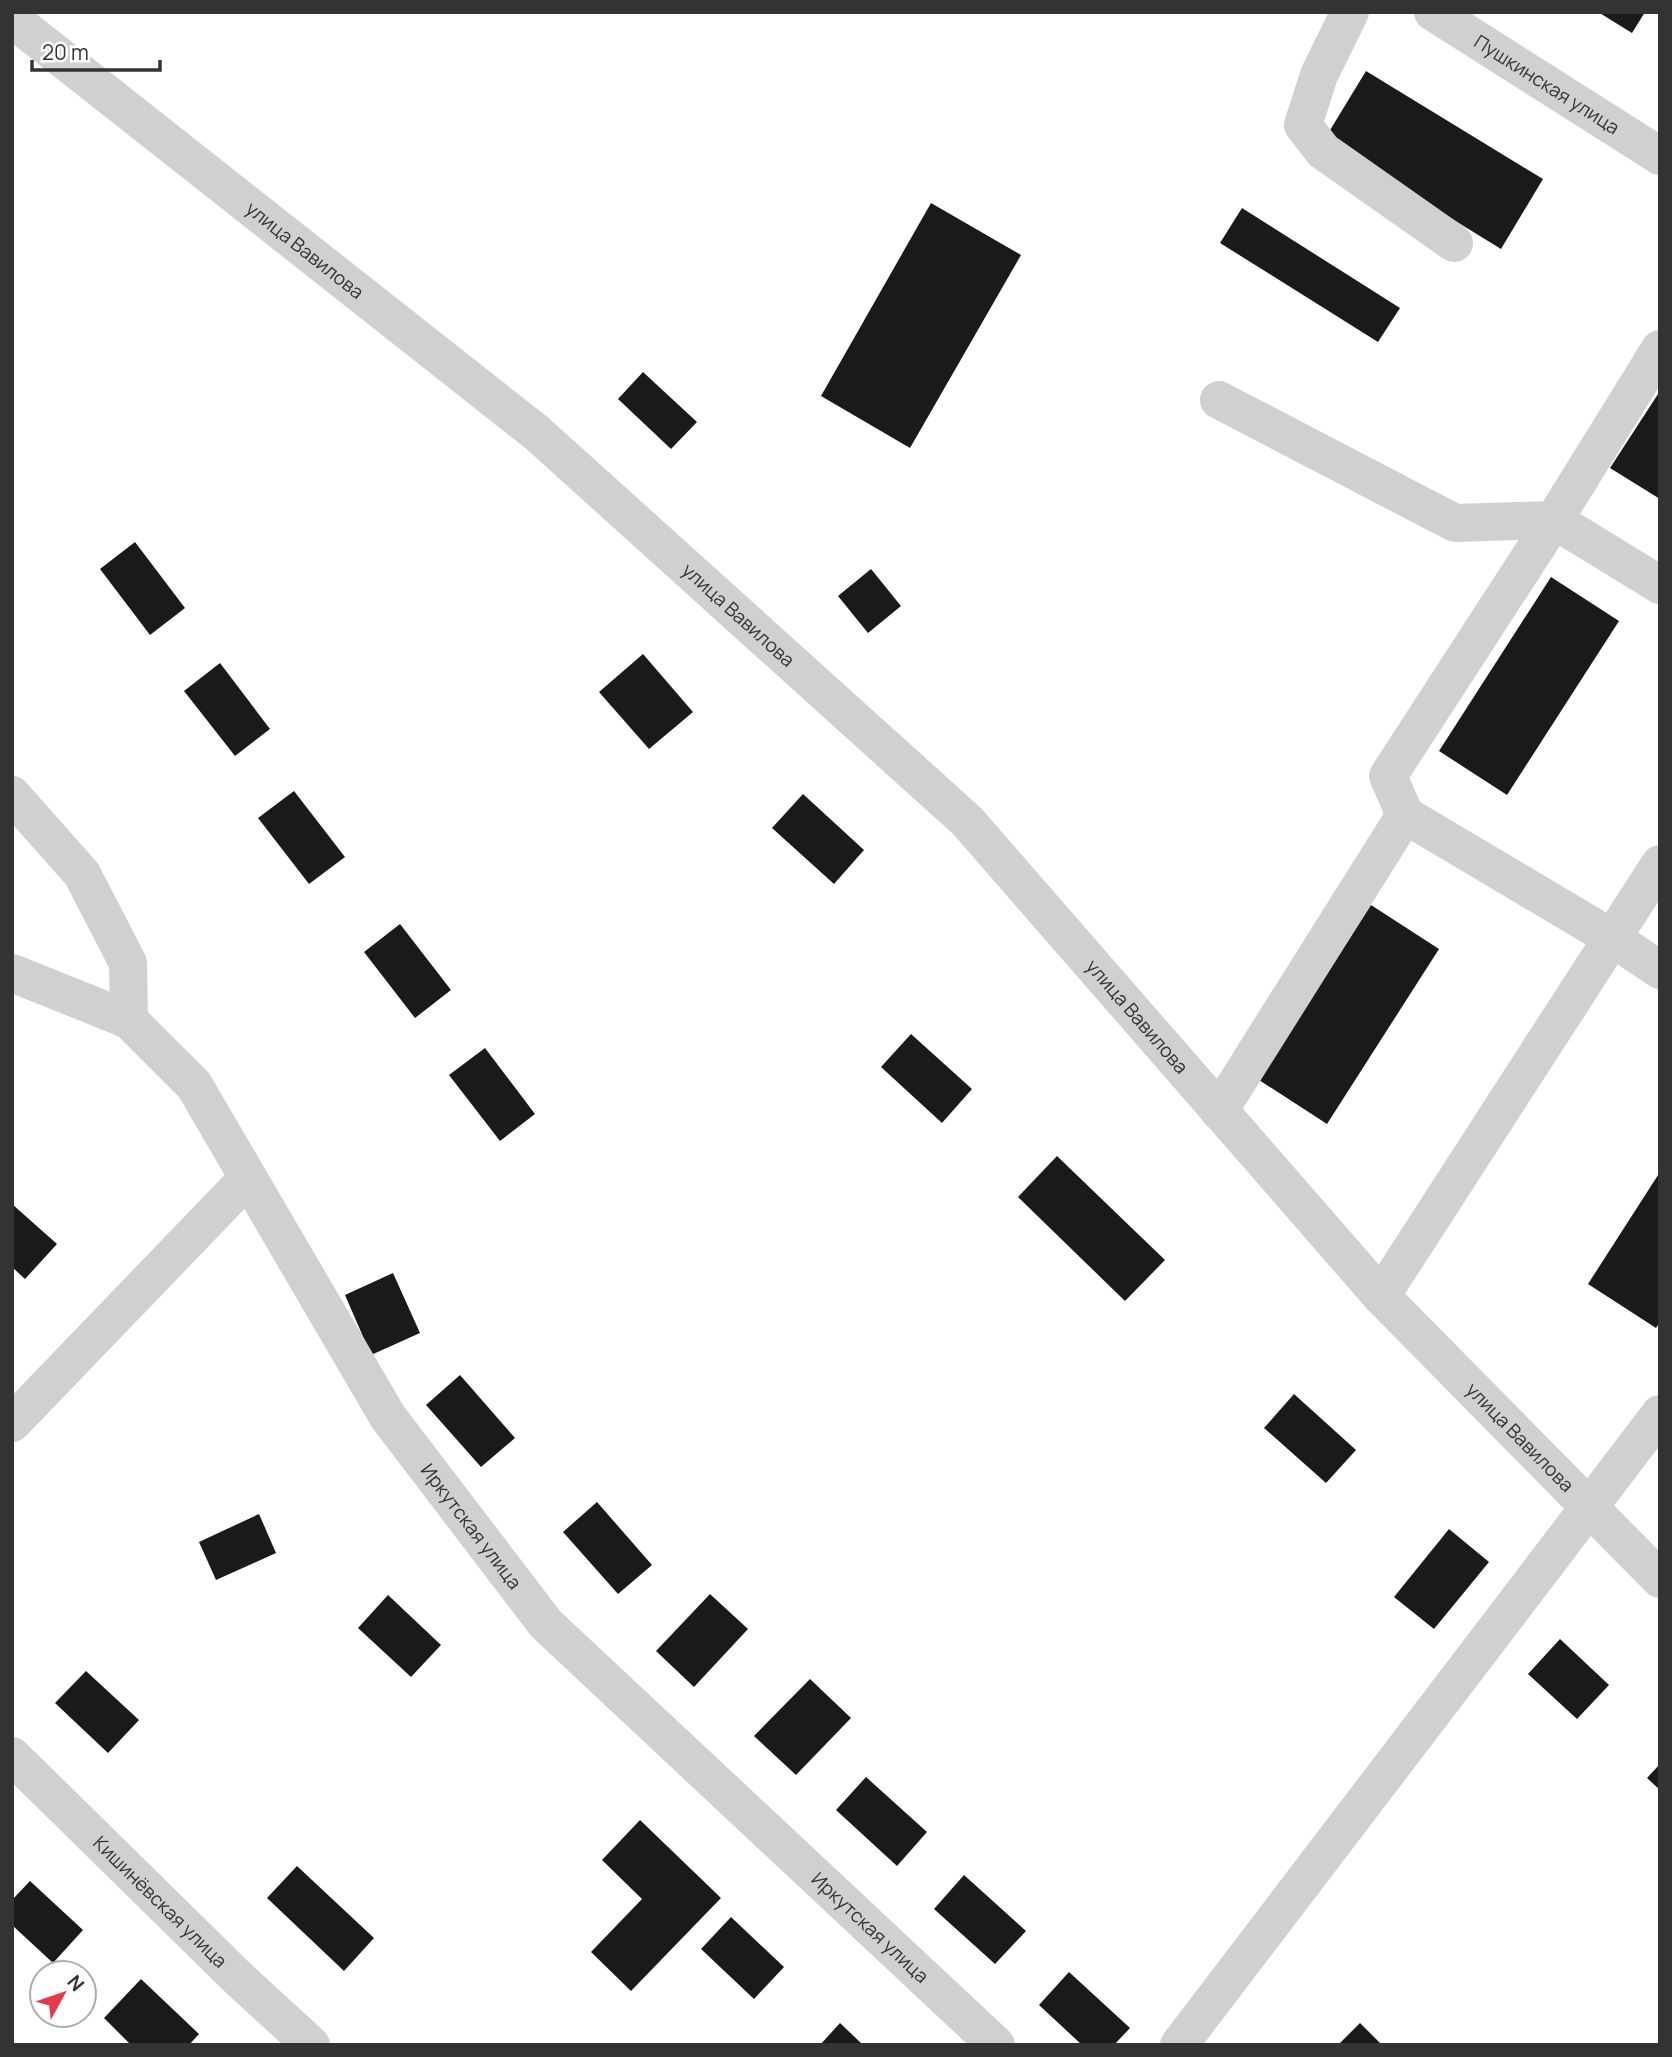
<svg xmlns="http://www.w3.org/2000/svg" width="1672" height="2057" font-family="Manrope,sans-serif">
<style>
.building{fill:#1a1a1a}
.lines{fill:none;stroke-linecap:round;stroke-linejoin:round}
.minor{stroke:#d0d0d0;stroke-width:38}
.labels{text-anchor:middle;stroke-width:7;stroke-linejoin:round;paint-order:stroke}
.street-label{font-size:19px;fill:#333;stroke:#fff}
</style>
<rect width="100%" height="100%" fill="#fff"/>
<g class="building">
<polygon points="1598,12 1645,12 1632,33"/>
<polygon points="1366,71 1543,179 1501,249 1324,140"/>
<polygon points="931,203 1021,255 910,448 821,396"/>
<polygon points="1242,208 1400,308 1378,342 1220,243"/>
<polygon points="643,372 697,422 671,449 618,399"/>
<polygon points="1660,391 1660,499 1610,468"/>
<polygon points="135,542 185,608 150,635 100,569"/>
<polygon points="871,569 901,606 868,633 838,596"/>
<polygon points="1551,577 1619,621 1507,795 1439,751"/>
<polygon points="643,654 693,712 649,749 599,692"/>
<polygon points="220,663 270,729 235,756 184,691"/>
<polygon points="294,791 345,857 309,884 258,818"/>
<polygon points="803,794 864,850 834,884 772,828"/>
<polygon points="1371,905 1439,949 1327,1124 1259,1080"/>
<polygon points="400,924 451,990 415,1018 364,952"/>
<polygon points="911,1034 972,1089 942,1123 881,1067"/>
<polygon points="485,1048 535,1114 500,1141 449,1075"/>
<polygon points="1057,1156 1165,1260 1125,1301 1018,1197"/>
<polygon points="1660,1172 1660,1322 1656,1328 1588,1284"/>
<polygon points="12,1204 57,1244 25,1279 12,1267"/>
<polygon points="393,1273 420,1333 371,1355 345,1295"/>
<polygon points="460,1375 515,1438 481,1467 426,1405"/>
<polygon points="1294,1394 1356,1450 1326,1483 1264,1428"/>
<polygon points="597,1502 652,1565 618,1594 563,1532"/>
<polygon points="259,1514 276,1553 216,1580 199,1542"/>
<polygon points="1449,1529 1489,1562 1434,1629 1394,1597"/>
<polygon points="710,1594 748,1629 694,1687 656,1651"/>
<polygon points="388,1595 441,1645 411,1677 358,1628"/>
<polygon points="1560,1639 1609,1685 1577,1719 1528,1674"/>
<polygon points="86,1671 139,1720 108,1753 55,1703"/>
<polygon points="810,1679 851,1718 796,1775 754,1736"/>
<polygon points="1660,1764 1660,1790 1647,1778"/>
<polygon points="866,1777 927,1832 897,1866 836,1810"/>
<polygon points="640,1820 721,1898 631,1991 591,1952 642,1899 602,1860"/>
<polygon points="297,1866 374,1938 344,1971 267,1898"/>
<polygon points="964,1875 1026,1931 995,1964 934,1909"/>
<polygon points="30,1881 83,1930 53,1963 12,1925 12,1900"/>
<polygon points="731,1917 784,1967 754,1999 701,1949"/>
<polygon points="1069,1972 1130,2028 1114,2045 1082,2045 1039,2005"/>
<polygon points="141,1979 199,2034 189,2045 131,2045 104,2018"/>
<polygon points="840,2023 863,2045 820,2045"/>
<polygon points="1360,2023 1382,2045 1338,2045"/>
</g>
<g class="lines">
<g class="minor">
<polyline points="1350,12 1319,75 1303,125 1323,151 1454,243"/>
<path id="s1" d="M1433 12 1660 156"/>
<path id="s2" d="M12 19 537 433 967 821 1381 1296 1660 1579"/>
<polyline points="1660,349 1554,520 1388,776 1405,815 1612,938 1660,970"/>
<polyline points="1219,400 1455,523 1554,520 1660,585"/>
<polyline points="12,795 82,874 128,963 129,1020"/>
<path id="s3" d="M12 973 129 1020 194 1085 388 1417 546 1624 996 2045"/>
<polyline points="1219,1111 1405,815"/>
<polyline points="1381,1296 1660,864"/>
<polyline points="12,1423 247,1179"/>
<path id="s4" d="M12 1756 238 1978 311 2045"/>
<polyline points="1179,2045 1660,1414"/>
</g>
</g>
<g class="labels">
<g class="street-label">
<text dy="7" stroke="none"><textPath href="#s1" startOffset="135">Пушкинская улица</textPath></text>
<text dy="7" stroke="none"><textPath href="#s2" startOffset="373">улица Вавилова</textPath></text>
<text dy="7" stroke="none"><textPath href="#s2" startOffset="940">улица Вавилова</textPath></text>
<text dy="7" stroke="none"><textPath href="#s2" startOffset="1507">улица Вавилова</textPath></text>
<text dy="7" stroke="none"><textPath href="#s2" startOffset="2076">улица Вавилова</textPath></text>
<text dy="7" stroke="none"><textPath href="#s3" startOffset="740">Иркутская улица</textPath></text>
<text dy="7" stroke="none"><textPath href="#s4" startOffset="208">Кишинёвская улица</textPath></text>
<text dy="7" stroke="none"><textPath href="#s3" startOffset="1307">Иркутская улица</textPath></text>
</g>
</g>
<rect width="1672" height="2057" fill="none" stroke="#333333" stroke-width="28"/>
<g transform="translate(63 1994) rotate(50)"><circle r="33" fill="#ffffff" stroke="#adadad" stroke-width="2"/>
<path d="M0-5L12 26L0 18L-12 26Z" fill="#e63946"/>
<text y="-10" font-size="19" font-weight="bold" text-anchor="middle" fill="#333333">N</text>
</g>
<path d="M32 60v10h128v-10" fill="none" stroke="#333333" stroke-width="3.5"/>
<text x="42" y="60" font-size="21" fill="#333333" stroke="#ffffff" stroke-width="5" paint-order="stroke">20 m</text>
</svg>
